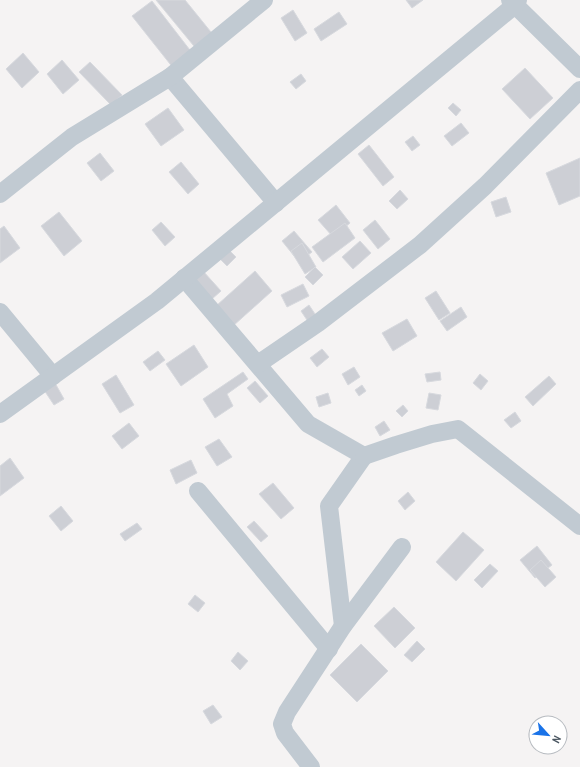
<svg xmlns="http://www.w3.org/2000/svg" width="580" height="767" font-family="'Archivo Narrow',sans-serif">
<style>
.building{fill:#cdcfd5;stroke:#d7d9de}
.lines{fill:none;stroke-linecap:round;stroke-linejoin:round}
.street{stroke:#c1cad2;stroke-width:18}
</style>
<rect width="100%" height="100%" fill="#f5f3f3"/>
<g class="building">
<polygon points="156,0 185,0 215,37 198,51"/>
<polygon points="406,0 423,0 412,8"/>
<polygon points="152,1 193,54 174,69 132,16"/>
<polygon points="293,10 307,33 295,41 281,18"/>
<polygon points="339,12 347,24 321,41 314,29"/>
<polygon points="23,53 39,72 22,88 6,69"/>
<polygon points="62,60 79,80 63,94 47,74"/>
<polygon points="90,62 122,95 111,105 79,72"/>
<polygon points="525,68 553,98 530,119 502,89"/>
<polygon points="301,74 306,81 296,89 290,82"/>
<polygon points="453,103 461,110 456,116 448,108"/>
<polygon points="168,108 184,130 161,146 145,124"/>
<polygon points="461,123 469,133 452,146 444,136"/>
<polygon points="413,136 420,145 412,151 405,142"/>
<polygon points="369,145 394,177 383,186 358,154"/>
<polygon points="100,153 114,171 101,181 87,163"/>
<polygon points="580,158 580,196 559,205 546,173"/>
<polygon points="181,162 199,184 188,194 169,172"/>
<polygon points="400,190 408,199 397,209 389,201"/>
<polygon points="506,197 511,212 496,217 491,202"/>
<polygon points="336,205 350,223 333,237 318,220"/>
<polygon points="59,212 82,241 64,256 41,226"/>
<polygon points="375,220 390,239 378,249 363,230"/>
<polygon points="161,222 175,237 165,246 152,230"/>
<polygon points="345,223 355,238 323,262 312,247"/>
<polygon points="4,226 20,248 0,263 0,229"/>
<polygon points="294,231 312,252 299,262 282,241"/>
<polygon points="360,241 371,253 353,269 342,257"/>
<polygon points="302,243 316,267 305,274 291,251"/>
<polygon points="227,248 236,257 227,266 218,257"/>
<polygon points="315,267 323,275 313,285 305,277"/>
<polygon points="203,271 221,291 212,299 194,278"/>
<polygon points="255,271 272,291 233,326 216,306"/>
<polygon points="303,284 309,296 287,307 281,295"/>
<polygon points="436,291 450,313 439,320 425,298"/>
<polygon points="309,305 317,317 309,323 301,311"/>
<polygon points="461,307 467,317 447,331 440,321"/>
<polygon points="407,319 417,336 393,351 382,333"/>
<polygon points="194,345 208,367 181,386 166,364"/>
<polygon points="322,349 329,357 317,367 310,358"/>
<polygon points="158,351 165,360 150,371 143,362"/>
<polygon points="354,367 360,377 348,385 342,374"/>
<polygon points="243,372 248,379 227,394 233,406 215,418 203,399"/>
<polygon points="440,372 441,380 427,382 425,374"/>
<polygon points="480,374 488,381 481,390 473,383"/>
<polygon points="116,375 134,405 120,413 102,384"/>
<polygon points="549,376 556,384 533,406 525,397"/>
<polygon points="255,381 268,396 260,403 247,388"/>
<polygon points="55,383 64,399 54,405 44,390"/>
<polygon points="362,385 366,391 359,396 355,390"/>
<polygon points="328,393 331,403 319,407 316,397"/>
<polygon points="429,393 441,395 438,410 426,408"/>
<polygon points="403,405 408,411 402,417 396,411"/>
<polygon points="515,412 521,421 511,428 504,420"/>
<polygon points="384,421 390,430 380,436 375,427"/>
<polygon points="129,423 139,436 122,449 112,436"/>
<polygon points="219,439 232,457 217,466 205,447"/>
<polygon points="10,458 24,478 0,496 0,466"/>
<polygon points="191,460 197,473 176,484 170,470"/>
<polygon points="273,483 294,508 281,519 259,494"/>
<polygon points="408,492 415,501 405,510 398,501"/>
<polygon points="61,506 73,521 61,531 49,516"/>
<polygon points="254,521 268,536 261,542 247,527"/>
<polygon points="137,523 142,529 125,541 120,534"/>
<polygon points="463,532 484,550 456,581 436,562"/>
<polygon points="537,546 552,565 535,578 520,560"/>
<polygon points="541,560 556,577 545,587 530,570"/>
<polygon points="490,564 498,571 482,588 474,580"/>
<polygon points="195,595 205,603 198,612 188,604"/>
<polygon points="394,607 415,628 395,648 374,626"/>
<polygon points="417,641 425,649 412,662 404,655"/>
<polygon points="361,644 388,671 357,702 330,675"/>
<polygon points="238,652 248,661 240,670 231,661"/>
<polygon points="213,705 222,717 211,724 203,711"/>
</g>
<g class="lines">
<g class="street">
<polyline points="510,0 580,69"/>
<polyline points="170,77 276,203"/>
<polyline points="0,194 72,137 170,77 264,0"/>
<polyline points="184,278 308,424 364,456 329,506 343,626"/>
<polyline points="0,312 53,376"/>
<polyline points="258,364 318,323 420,245 485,186 580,90"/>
<polyline points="0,414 157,301 515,5 518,0"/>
<polyline points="364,456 396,445 432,434 458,429 580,526"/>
<polyline points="198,491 329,649"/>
<polyline points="311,767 285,733 282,724 287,712 343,626 402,547"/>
</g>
</g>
<g transform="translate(548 735) rotate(117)"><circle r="19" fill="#ffffff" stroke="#b7bbc0"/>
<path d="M0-3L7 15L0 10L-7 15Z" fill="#1a73e8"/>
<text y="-6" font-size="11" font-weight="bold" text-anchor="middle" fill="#4a5661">N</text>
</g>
</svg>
